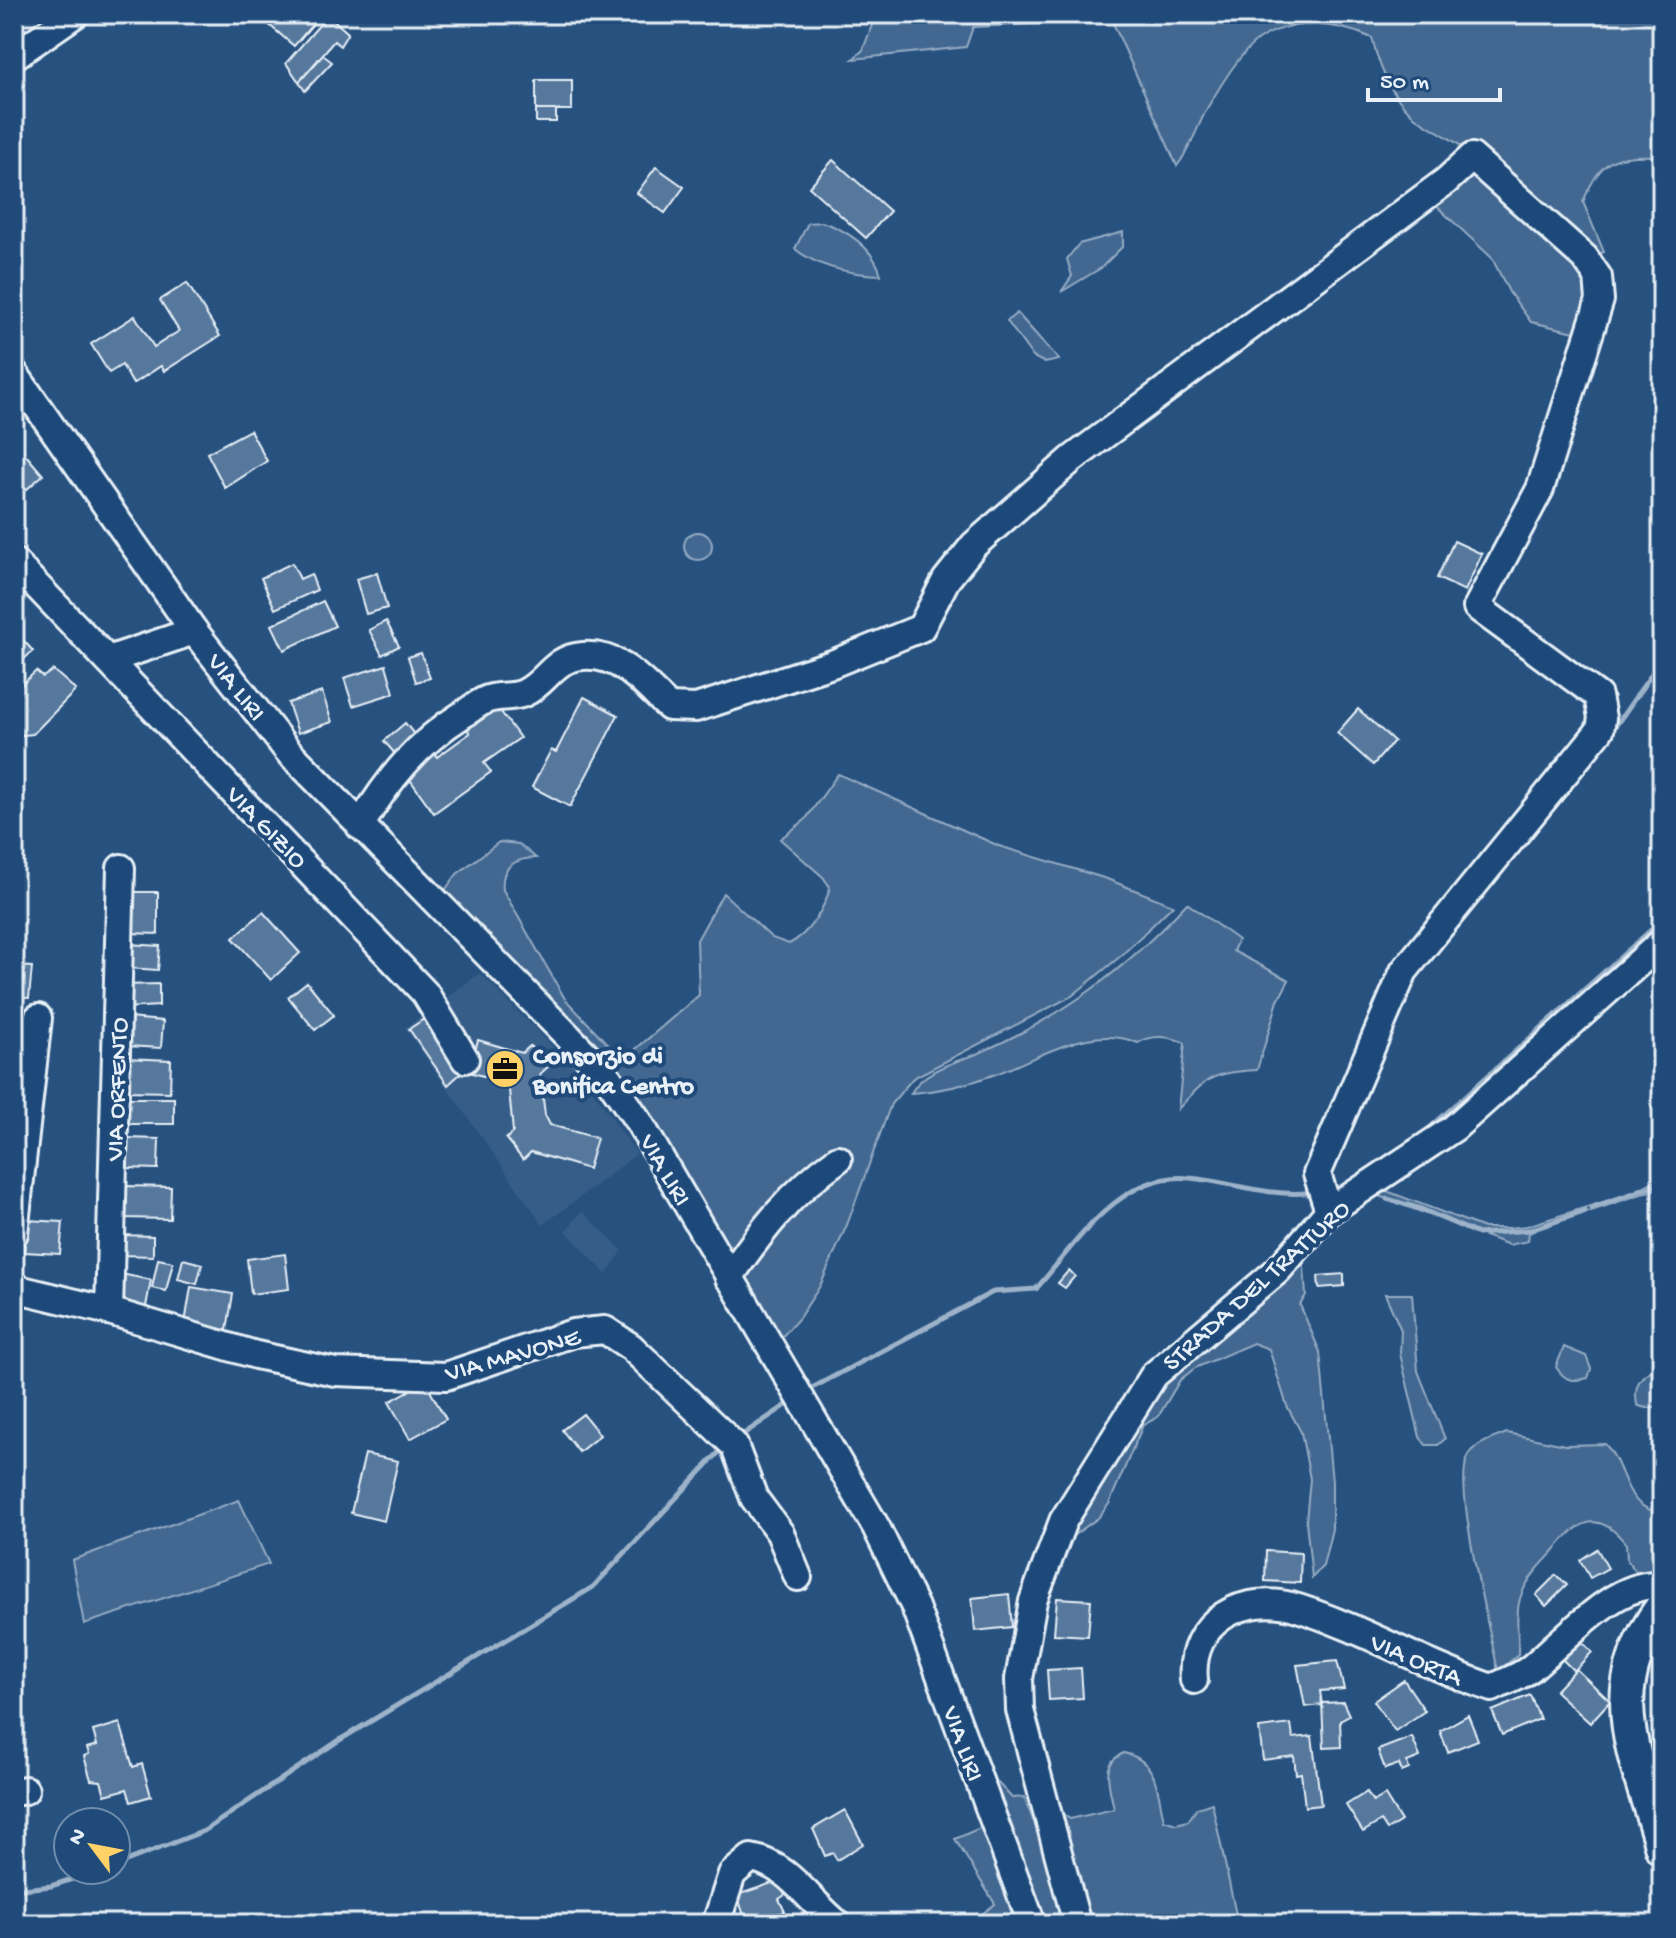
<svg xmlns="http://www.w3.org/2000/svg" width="1676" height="1938" font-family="'Gochi Hand',sans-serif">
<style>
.built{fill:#355d88}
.green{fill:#436891;stroke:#96acc4;stroke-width:2}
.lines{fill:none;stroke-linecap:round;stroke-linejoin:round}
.stream{stroke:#9db3c9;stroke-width:5}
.building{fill:#57789d;stroke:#e8f1f8;stroke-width:2}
.minor-casing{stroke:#e8f1f8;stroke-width:32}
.major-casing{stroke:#e8f1f8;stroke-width:38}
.minor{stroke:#1f4a7a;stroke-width:26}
.major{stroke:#1f4a7a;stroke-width:32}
.labels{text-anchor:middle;stroke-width:8;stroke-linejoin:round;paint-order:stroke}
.street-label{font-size:26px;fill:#e8f1f8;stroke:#1f4a7a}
.poi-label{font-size:26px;font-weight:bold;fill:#e8f1f8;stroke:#1f4a7a;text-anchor:start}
</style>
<rect width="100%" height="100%" fill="#27517f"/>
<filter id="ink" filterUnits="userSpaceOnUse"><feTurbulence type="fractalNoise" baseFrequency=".0125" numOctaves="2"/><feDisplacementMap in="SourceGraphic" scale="16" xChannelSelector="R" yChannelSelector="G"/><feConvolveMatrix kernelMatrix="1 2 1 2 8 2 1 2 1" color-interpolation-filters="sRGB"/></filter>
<g filter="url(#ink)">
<g class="built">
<polygon points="480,973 555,1049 574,1064 637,1154 543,1225 405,1028"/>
<polygon points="582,1211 623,1251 606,1274 566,1231"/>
</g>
<g class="green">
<polygon points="876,14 1071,14 1050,23 973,27 966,47 853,59 863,50"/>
<path d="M1109 14H1662V156C1615 155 1602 156 1583 202L1604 252 1587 257 1588 335 1531 322 1509 292 1492 258 1430 200 1472 155C1457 141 1441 134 1424 123 1394 105 1380 71 1372 38 1339 23 1291 17 1258 40 1239 54 1221 85 1209 105 1197 126 1192 147 1177 166Z"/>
<path d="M822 222C847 230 874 248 881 275 850 274 819 268 795 249L808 223Z"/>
<polygon points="1123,232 1123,246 1101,268 1061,292 1072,276 1067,259 1079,244"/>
<polygon points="1017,313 1059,360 1045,363 1033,357 1007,321"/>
<circle cx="698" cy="546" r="14"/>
<path d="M838 774 999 846 1107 879 1173 905 1122 955 1072 996 913 1078 891 1104 847 1225 820 1286 799 1318 782 1337 770 1341 615 1074 443 893 457 874 499 842 519 844 536 858C515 858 500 867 503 890L565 999 623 1060 699 995 697 940 723 893 772 938 789 944C809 934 825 908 830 887L823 877 780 839 805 820Z"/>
<path d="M1187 903 1238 940 1233 951 1289 980 1278 1001 1257 1070C1211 1073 1209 1076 1178 1109L1185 1043C1170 1036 1152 1034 1138 1043 1091 1023 1039 1058 996 1074 967 1085 941 1091 911 1093 923 1070 956 1062 979 1053 1064 1016 1125 970 1187 903Z"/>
<polygon points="1662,1177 1662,1187 1538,1229 1529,1233 1528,1241 1509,1245 1368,1192 1379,1188 1484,1228 1508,1228 1527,1226 1631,1193"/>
<polygon points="1303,1254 1306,1295 1300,1305 1320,1352 1332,1482 1332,1529 1323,1566 1312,1578 1306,1521 1310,1479 1301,1432 1287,1406 1269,1349 1253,1343 1195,1368 1180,1380 1158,1417 1143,1425 1109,1504 1098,1518 1074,1535 1061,1537 1136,1407"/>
<polygon points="1385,1294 1412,1294 1418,1371 1445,1439 1438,1445 1426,1445 1420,1437 1400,1354 1401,1330"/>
<path d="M1564 1347 1586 1356 1591 1369 1588 1378C1572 1382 1565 1381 1556 1367Z"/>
<path d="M1652 1370 1662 1372C1662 1392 1665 1417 1637 1405 1634 1389 1637 1378 1652 1370Z"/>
<path d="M1507 1433 1565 1445 1605 1444C1627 1466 1623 1511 1662 1512V1571L1641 1578 1627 1560 1626 1544C1595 1505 1576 1525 1552 1553 1541 1565 1528 1578 1522 1593 1514 1612 1519 1635 1518 1655L1498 1671C1490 1630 1454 1492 1467 1459 1474 1443 1492 1439 1507 1433Z"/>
<polygon points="239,1500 269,1564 84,1624 72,1560"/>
<path d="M1124 1753C1159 1761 1157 1791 1164 1820L1176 1824 1188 1821 1197 1808 1212 1803 1238 1924H1080L1047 1860 1062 1924H1039L988 1784 996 1781 1012 1798 1024 1797 1033 1820 1038 1815 1060 1812 1070 1819 1114 1809C1110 1787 1099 1763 1124 1753Z"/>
<polygon points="984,1826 1021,1924 969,1924 995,1904 955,1839"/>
</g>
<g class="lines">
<g class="stream">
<polyline points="32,28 51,14"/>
<polyline points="1610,734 1662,659"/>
<polyline points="1424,1133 1662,920"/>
<polyline points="1340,1152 1354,1121"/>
<polyline points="1387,1199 1421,1209 1478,1234 1530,1230 1584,1211"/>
<polyline points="1591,1208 1662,1183"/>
<path d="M812 1388 993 1292 1036 1289C1075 1245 1121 1170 1190 1178 1230 1182 1266 1196 1306 1193"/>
<polyline points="742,1435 785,1406"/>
<polyline points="116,1865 204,1831 338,1741 593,1587 721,1450"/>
<polyline points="14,1890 51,1886 100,1870"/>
</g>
</g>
<g class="building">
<polygon points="262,14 312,14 318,18 294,46 260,17"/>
<polygon points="328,15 348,33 340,46 334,41 299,82 286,63"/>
<polygon points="323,55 332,62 305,91 299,82"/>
<rect x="536" y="80" width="36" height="30"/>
<rect x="536" y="110" width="20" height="12"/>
<polygon points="833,160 890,211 866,238 809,187"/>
<polygon points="656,167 684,187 665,213 637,193"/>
<polygon points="187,283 220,336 164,371 161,366 133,384 122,365 109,373 91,344 135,316 154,347 179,331 160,300"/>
<polygon points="250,430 267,461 225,488 207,453"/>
<polygon points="14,441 43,475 26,490 14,476"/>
<polygon points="1454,541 1482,554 1465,591 1437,578"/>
<polygon points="292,563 300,579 311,574 317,590 275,609 261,578"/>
<polygon points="377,573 387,608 366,614 356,579"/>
<polygon points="323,601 335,626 284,650 272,625"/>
<polygon points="386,621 399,646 382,655 369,630"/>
<polygon points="14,630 33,651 14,668"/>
<polygon points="421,653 430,678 416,682 408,657"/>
<polygon points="386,665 394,693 353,706 344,678"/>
<polygon points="53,670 76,690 33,734 14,736 14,692 36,671 43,677"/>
<polygon points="322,692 332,722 298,733 288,703"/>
<polygon points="584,697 618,715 570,807 532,787 551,750 556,752"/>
<polygon points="496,705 520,738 484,763 491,772 434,813 406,774 431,748 437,757 470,733 465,727"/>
<polygon points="1358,709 1394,741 1373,765 1337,733"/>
<polygon points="405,723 418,739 397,756 384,741"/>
<polygon points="129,892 158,892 158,934 128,933"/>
<polygon points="263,912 300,953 271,980 233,938"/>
<polygon points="128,944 160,946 158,970 127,968"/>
<polygon points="14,966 32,967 29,998 14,997"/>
<polygon points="307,982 334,1015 315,1030 288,997"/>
<polygon points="159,984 159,1006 125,1008 124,985"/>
<polygon points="128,1018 163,1021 161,1048 126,1046"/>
<polygon points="424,1019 461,1073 448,1085 409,1029"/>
<polygon points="478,1040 522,1053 530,1046 548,1067 540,1074 545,1115 550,1125 597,1138 588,1169 531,1152 523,1160 506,1139 513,1132 509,1090 501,1081 469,1072"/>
<polygon points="125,1058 171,1060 170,1092 123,1091"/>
<polygon points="123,1098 174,1098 174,1124 122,1124"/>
<polygon points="127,1138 159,1139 158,1169 125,1168"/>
<polygon points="125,1186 171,1187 170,1219 124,1218"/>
<polygon points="26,1220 63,1222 60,1254 24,1252"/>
<polygon points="120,1235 153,1236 153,1256 119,1255"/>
<polygon points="285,1254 289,1289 251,1294 247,1259"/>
<polygon points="158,1259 173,1262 166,1291 152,1288"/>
<polygon points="183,1259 202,1264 197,1284 178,1279"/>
<polygon points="1069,1270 1075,1276 1065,1288 1058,1283"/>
<polygon points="121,1274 151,1280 145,1312 115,1307"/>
<polygon points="1344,1274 1344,1286 1319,1288 1318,1276"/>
<polygon points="191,1287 233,1294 227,1330 185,1323"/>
<polygon points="425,1382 446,1419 410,1439 389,1402"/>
<polygon points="583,1414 600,1435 579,1452 562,1430"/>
<polygon points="365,1454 398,1461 384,1521 351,1513"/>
<polygon points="1597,1549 1608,1568 1590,1578 1580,1560"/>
<polygon points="1266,1551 1301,1553 1300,1583 1265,1581"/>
<polygon points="1556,1575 1567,1585 1546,1606 1536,1595"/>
<polygon points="1009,1594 1012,1627 975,1631 972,1598"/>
<polygon points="1057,1598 1091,1600 1088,1636 1054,1634"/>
<polygon points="1578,1638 1592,1652 1574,1671 1560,1657"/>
<polygon points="1337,1661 1344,1689 1320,1691 1322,1705 1305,1707 1297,1665"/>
<polygon points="1081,1668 1083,1698 1049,1700 1047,1670"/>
<polygon points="1576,1669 1610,1701 1590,1723 1555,1691"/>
<polygon points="1404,1680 1425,1711 1395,1731 1374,1701"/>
<polygon points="1530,1695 1540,1719 1502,1735 1492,1711"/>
<polygon points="1343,1702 1349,1715 1340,1720 1341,1747 1324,1748 1322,1703"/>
<polygon points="1468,1715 1478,1740 1448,1752 1440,1731"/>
<polygon points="120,1723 133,1767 142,1764 151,1796 131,1802 127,1789 105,1795 101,1781 91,1780 84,1756 89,1754 87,1748 97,1745 93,1731"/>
<polygon points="1291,1724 1293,1738 1312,1736 1321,1805 1305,1807 1301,1773 1296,1774 1294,1756 1263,1760 1259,1728"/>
<polygon points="1412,1737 1420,1757 1407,1762 1409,1769 1402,1772 1399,1764 1385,1769 1378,1750"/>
<polygon points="1367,1792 1373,1802 1385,1795 1401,1821 1387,1830 1381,1821 1363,1832 1346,1805"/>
<polygon points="845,1810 863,1844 837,1860 833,1853 825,1856 813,1829"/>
<polygon points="778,1881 785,1895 779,1899 785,1912 747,1924 737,1895"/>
<polygon points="781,1913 785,1924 756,1924 755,1921"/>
</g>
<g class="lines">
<g class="minor-casing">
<g id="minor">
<polyline points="14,56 75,14"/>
<polyline points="14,373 194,631 288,751 606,1075 639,1122 876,1527 915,1607 1032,1924"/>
<polyline points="14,562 425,993 465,1059"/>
<polyline points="108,660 194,631"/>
<path d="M360 826C387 781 417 743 462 715 470 710 479 702 488 699 499 695 513 698 524 693 548 682 552 658 583 656 621 653 645 685 669 707L696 708 832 664 921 628 946 580 974 545 1072 459 1446 181 1472 157 1585 258 1598 277 1600 300 1540 489 1477 607 1598 696 1602 718 1600 730 1404 971 1317 1174 1329 1211"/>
<polyline points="14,1233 38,1018"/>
<path d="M729 1278C760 1232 791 1192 838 1159"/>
<polyline points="14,1288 109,1311 256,1355 335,1372 446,1376 573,1333 605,1330 631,1347 734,1445 754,1498 780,1533 798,1577"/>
<polyline points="109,1311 121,868"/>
<path d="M1194 1680C1188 1621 1245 1591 1298 1608 1364 1629 1425 1666 1492 1688 1504 1682 1520 1677 1531 1668 1562 1643 1618 1577 1662 1586"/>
<polyline points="14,1792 25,1790"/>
<path d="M716 1924 732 1874 751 1858C788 1864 810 1902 838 1924"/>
<polyline points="1077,1924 1020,1710 1019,1679 1033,1601 1063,1521 1154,1375 1278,1270 1329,1211 1454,1128 1662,942"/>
</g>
</g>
<g class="major-casing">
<path id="major" d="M1662 1607C1598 1694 1637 1756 1662 1848"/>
</g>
<use href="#minor" class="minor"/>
<use href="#major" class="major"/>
</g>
</g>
<defs>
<g id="office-disc" transform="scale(2)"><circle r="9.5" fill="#ffd166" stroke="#1f4a7a"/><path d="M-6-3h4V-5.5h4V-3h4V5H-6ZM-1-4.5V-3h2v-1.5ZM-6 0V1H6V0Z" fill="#111"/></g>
</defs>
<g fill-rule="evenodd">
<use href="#office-disc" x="505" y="1069"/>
</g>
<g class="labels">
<g class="street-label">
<text transform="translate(238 686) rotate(52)" y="9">VIA LIRI</text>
<text transform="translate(268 826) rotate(46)" y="9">VIA GIZIO</text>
<text transform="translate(115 1089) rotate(-88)" y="9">VIA ORFENTO</text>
<text transform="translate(667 1169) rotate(60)" y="9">VIA LIRI</text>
<text transform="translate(1255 1284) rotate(-42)" y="9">STRADA DEL TRATTURO</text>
<text transform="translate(512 1353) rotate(-16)" y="9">VIA MAVONE</text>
<text transform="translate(1417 1658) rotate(23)" y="9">VIA ORTA</text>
<text transform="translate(965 1743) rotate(70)" y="9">VIA LIRI</text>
</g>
<g class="poi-label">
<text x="533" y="1063">Consorzio di<tspan x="533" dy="30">Bonifica Centro</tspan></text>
</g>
</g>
<rect width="1676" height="1938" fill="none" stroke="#1f4a7a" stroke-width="48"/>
<rect x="24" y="24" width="1628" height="1890" fill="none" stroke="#e8f1f8" stroke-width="3" filter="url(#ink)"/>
<g transform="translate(92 1846) rotate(302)"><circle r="38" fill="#1f4a7a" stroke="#6f8dac" stroke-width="2"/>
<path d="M0-6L14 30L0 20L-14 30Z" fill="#ffd166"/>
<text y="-12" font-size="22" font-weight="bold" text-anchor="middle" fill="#e8f1f8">N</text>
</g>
<path d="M1368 88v12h132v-12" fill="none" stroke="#e8f1f8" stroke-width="4"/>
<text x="1380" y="88" font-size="24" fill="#e8f1f8" stroke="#1f4a7a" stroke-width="6" paint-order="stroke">50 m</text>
</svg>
